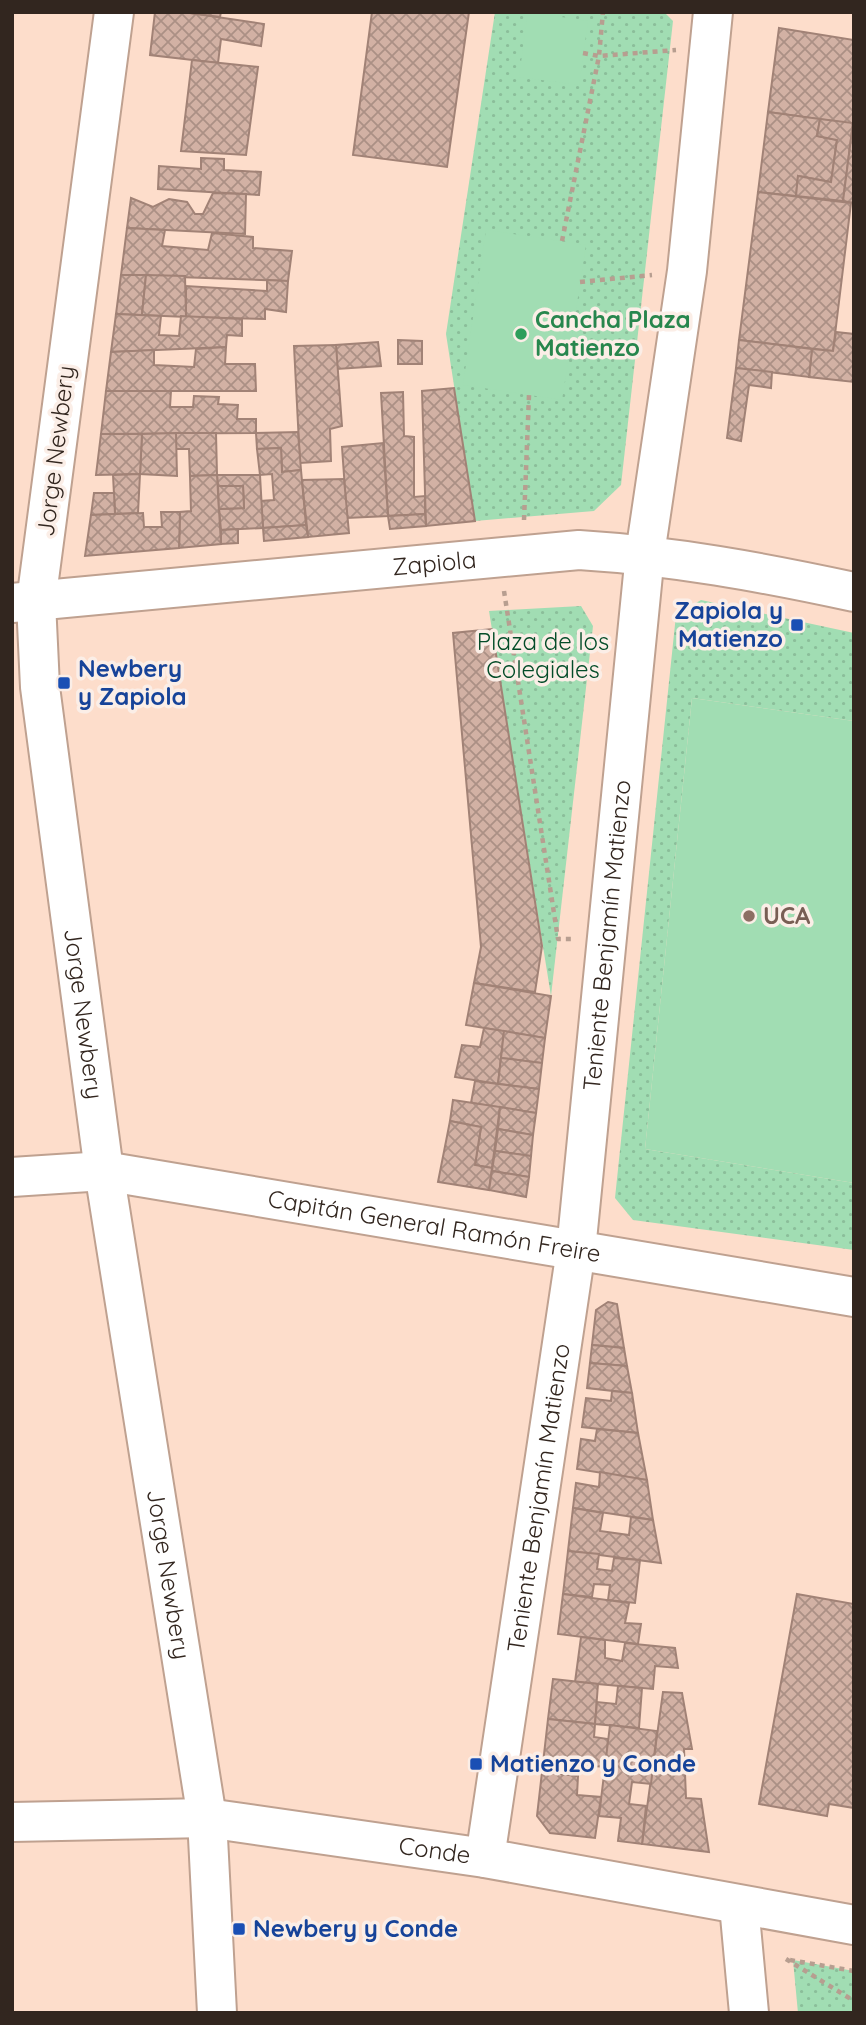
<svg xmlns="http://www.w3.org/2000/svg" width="866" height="2025" font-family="Quicksand,sans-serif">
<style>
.green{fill:url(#green-dots)}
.pitch{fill:#a1ddb3}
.building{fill:url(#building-cross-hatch);stroke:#a18276;stroke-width:2}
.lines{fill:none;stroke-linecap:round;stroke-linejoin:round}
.minor-casing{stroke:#bfa190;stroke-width:42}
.path{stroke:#b79e90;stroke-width:4.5;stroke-dasharray:5 5;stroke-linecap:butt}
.minor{stroke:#fff;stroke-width:38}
.leisure-dot{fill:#2e9e5b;stroke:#fbeee7;stroke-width:2.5}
.transit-dot{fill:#1a4fb4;stroke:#fbeee7;stroke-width:2.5}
.education-dot{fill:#8d6e63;stroke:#fbeee7;stroke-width:2.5}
.labels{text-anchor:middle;stroke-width:7;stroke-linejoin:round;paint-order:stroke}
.leisure-label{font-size:24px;font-weight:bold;fill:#27864d;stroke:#fbeee7;text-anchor:start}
.street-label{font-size:24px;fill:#32261f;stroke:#fbeee7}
.transit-label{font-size:24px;font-weight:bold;fill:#164399;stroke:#fbeee7;text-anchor:start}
.park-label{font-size:24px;fill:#034c28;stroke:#fbeee7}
.education-label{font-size:24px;font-weight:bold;fill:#785e54;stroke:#fbeee7;text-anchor:start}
</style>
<defs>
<pattern id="green-dots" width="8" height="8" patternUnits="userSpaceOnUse" patternTransform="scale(1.75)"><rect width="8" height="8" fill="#a1ddb3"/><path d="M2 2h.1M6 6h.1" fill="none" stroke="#8bbe9a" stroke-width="1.8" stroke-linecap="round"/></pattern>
<pattern id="building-cross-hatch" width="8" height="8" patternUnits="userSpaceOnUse" patternTransform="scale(1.75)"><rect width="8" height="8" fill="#d2b1a4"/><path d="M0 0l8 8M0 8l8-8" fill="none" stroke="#ab9085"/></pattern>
</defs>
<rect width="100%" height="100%" fill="#fdddcb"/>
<g class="green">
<polygon points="495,12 652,12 666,14 673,21 621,485 594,511 475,521 446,334"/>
<polygon points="701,600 854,633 854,721 692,698 645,1149 854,1183 854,1250 633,1220 615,1198 676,615"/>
<polygon points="581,606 593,626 551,996 489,611"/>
<polygon points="793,1960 854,1971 854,2013 798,2013"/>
</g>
<g class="pitch">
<polygon points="528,12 588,21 579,85 519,77"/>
<polygon points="486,230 586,245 562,400 463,385"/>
<polygon points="692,698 854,721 854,1183 645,1149"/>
</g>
<g class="building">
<polygon points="155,12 183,12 264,24 261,46 221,39 218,63 150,55"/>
<polygon points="183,12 221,12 220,17"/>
<polygon points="372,12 469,12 447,167 353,155"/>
<polygon points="779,28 854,40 854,124 768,112"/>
<polygon points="192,60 258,67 246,155 181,151"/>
<polygon points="768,112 820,119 817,136 837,140 831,182 798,176 796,196 758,192"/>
<polygon points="820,119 853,123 843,201 796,196 798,176 831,182 837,140 817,136"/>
<polygon points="853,123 854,124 854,203 843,201"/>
<polygon points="201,158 224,159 224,170 261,172 259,195 158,189 159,166 201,169"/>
<polygon points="758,192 851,203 833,351 739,340"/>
<polygon points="213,193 246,194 245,234 127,228 131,198 153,207 169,199 187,202 195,214 203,214"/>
<polygon points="127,228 165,230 162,246 208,250 212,233 253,237 253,248 292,251 288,281 121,275"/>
<polygon points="121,275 146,275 142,315 116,314"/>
<polygon points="146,275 185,276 186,317 142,315"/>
<polygon points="267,280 288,281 286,312 265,309 265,319 186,317 186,286 267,291"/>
<polygon points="116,314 161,316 159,335 179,336 181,316 242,319 242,336 227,335 226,347 111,352"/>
<polygon points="836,332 854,334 854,382 809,377 812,349 833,351"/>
<polygon points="398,340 422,341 422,364 398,364"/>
<polygon points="739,340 812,349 809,377 736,368"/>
<polygon points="378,342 381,366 337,369 336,345"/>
<polygon points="336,345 342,426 330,429 331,461 300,463 294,346"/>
<polygon points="226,347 225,364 255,364 256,391 106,391 111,352 154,350 154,365 194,367 196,349"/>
<polygon points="736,368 772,372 771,388 749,385 741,441 727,438"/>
<polygon points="454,388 475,521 426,526 422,391"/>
<polygon points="106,391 171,391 170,407 193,407 194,396 219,397 218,404 238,405 237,419 256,419 256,433 101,434"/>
<polygon points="403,392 404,436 414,437 414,497 425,496 425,514 388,516 381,393"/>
<polygon points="298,432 301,470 282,472 281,448 257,449 256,433"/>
<polygon points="176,433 216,433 217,475 190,476 189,449 176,449"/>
<polygon points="176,433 177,476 140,474 142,434"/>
<polygon points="101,434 142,434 140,474 96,475"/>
<polygon points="383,443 388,516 347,518 342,447"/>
<polygon points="281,448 282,472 301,470 306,525 263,528 261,501 274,500 272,474 260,475 257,449"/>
<polygon points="140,474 138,513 115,514 113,475"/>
<polygon points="217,475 260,475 263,528 221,530 219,509 244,508 243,486 218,486"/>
<polygon points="217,475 221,544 179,548 180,512 191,511 190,476"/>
<polygon points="344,479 349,533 308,537 302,480"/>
<polygon points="218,486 243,486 244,508 219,509"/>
<polygon points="94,493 114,493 115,514 91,515"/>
<polygon points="161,512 180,512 179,548 85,556 91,515 143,513 144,527 162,527"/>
<polygon points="425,514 426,526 390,529 388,516"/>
<polygon points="306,525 308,537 264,541 263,528"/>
<polygon points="238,529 238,543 221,544 221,530"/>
<polygon points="492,629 542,946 535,992 474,983 481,947 453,633"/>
<polygon points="474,983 551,996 545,1038 466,1025"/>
<polygon points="484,1028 504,1031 498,1084 455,1077 462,1045 480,1047"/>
<polygon points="504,1031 545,1038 542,1063 501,1058"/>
<polygon points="501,1058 542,1063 539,1089 498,1084"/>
<polygon points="475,1081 539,1089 536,1113 471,1103"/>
<polygon points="453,1100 500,1107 492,1168 475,1165 481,1127 450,1121"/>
<polygon points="500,1107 536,1113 533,1135 498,1129"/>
<polygon points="450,1121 481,1127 475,1165 492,1168 489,1190 438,1182"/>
<polygon points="498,1129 533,1135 531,1156 495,1151"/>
<polygon points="495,1151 531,1156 529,1177 492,1171"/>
<polygon points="492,1171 529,1177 526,1197 489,1190"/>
<polygon points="608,1302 617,1304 624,1348 592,1345 596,1310"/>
<polygon points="592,1345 624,1348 627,1366 590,1363"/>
<polygon points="590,1363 627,1366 632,1393 587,1388"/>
<polygon points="612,1391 632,1393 638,1433 582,1427 586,1398 611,1401"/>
<polygon points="597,1429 638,1433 647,1480 577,1469 581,1439 595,1441"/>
<polygon points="600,1472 647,1480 653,1520 573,1508 576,1483 599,1487"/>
<polygon points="573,1508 603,1513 600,1531 629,1535 631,1517 653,1520 661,1563 568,1551"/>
<polygon points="568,1551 599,1554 597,1569 612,1571 614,1558 640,1560 635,1603 608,1600 610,1585 594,1584 592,1597 563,1594"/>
<polygon points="563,1594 629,1603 625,1623 641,1624 638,1644 558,1634"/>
<polygon points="797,1594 854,1604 854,1808 829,1804 827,1816 759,1804"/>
<polygon points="581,1637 605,1640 605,1658 622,1661 625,1643 675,1648 678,1668 655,1666 653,1689 575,1682"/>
<polygon points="553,1679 598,1684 595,1724 548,1719"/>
<polygon points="618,1686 642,1688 639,1728 595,1724 597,1702 616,1704"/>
<polygon points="663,1692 682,1693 692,1749 684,1749 686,1798 701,1799 709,1852 642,1844"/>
<polygon points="548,1719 595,1724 594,1737 608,1739 606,1767 579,1765 578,1776 542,1772"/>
<polygon points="610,1725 657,1731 651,1784 632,1782 629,1804 646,1806 642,1844 618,1841 621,1818 599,1816"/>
<polygon points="542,1772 578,1776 577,1795 601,1797 595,1838 550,1833 537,1816"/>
</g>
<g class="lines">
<g class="minor-casing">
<g id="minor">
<path id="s1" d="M114 12 36 602 40 687 104 1171 207 1818 217 2013"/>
<path id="s2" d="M12 603 579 550C674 556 761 572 854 592"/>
<path id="s3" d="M12 1177 104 1171 854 1297"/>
<path id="s4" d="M12 1822 207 1818 485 1858 854 1925"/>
<path id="s5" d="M485 1858 576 1250 645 554 687 271 713 12"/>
<polyline points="739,1905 749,2013"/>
</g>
</g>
<g class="path">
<polyline points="583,53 599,56 676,50"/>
<polyline points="562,241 599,56 603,12"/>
<polyline points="580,282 652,275"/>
<polyline points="524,520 529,395"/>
<polyline points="504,591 558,939 572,939"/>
<polyline points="786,1959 854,2001"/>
<polyline points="790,1960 854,1971"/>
</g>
<use href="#minor" class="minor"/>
</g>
<circle class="leisure-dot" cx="521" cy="334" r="7"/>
<g class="transit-dot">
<rect x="790" y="618" width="14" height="14" rx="3.5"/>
<rect x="57" y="676" width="14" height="14" rx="3.5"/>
<rect x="469" y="1757" width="14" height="14" rx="3.5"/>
<rect x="232" y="1922" width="14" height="14" rx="3.5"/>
</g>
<circle class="education-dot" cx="749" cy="916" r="7"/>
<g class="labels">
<g class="leisure-label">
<text x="535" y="328">Cancha Plaza<tspan x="535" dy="28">Matienzo</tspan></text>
</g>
<g class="street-label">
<text transform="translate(56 451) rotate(-83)" y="8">Jorge Newbery</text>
<text dy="8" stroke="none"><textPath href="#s2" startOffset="424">Zapiola</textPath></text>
<text dy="8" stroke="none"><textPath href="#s5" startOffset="931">Teniente Benjamín Matienzo</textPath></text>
<text dy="8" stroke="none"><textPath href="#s1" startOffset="1010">Jorge Newbery</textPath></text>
<text dy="8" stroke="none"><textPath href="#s3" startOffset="427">Capitán General Ramón Freire</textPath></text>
<text dy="8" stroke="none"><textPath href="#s5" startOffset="364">Teniente Benjamín Matienzo</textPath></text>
<text dy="8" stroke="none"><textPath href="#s1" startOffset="1577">Jorge Newbery</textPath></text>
<text dy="8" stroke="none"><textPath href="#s4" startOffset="425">Conde</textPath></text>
</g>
<g class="transit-label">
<text x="783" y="619" text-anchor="end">Zapiola y<tspan x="783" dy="28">Matienzo</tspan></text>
<text x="78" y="677">Newbery<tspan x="78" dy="28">y Zapiola</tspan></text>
<text x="490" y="1772">Matienzo y Conde</text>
<text x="253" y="1937">Newbery y Conde</text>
</g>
<g class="park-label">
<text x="543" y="650">Plaza de los<tspan x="543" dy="28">Colegiales</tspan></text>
</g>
<g class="education-label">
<text x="763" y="924">UCA</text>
</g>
</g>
<rect width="866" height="2025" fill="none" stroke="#32261f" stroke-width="28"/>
</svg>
